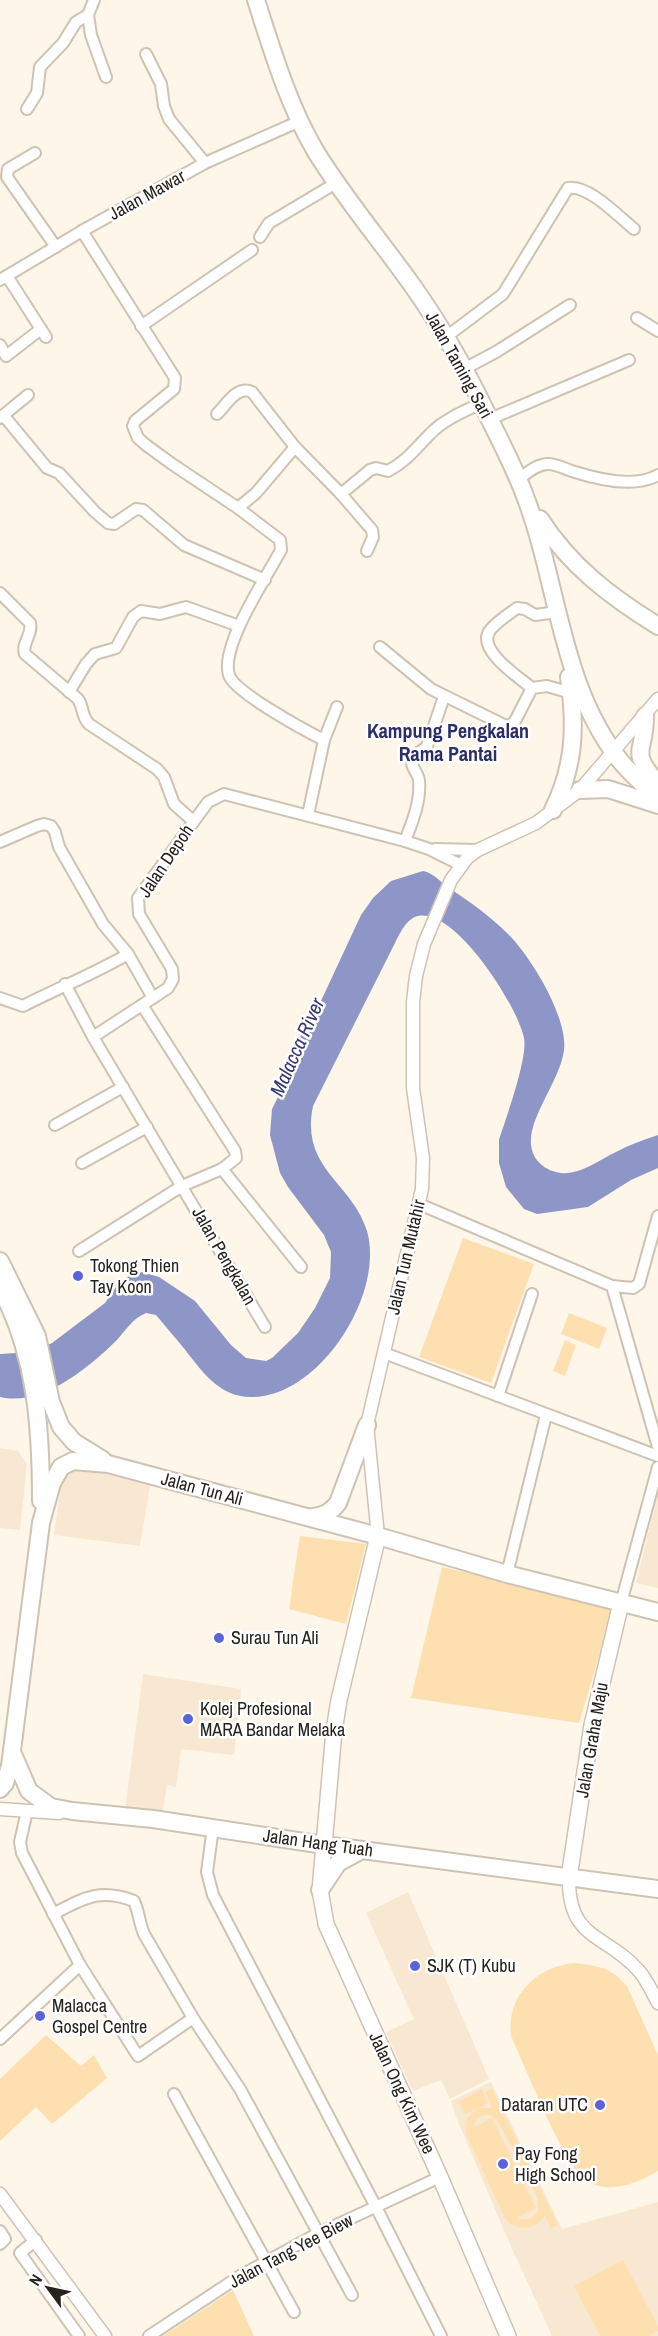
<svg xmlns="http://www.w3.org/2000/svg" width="658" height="2336" font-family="'Archivo Narrow',sans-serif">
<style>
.built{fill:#f8e8d1}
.green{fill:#fedfb0;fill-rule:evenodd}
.water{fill:#8d96c6}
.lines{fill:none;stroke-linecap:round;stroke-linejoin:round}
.minor-casing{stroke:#cec3b3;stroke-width:14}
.tertiary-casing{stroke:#cec3b3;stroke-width:15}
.secondary-casing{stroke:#cec3b3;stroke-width:18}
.primary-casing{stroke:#cec3b3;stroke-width:20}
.minor{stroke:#fff;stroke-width:10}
.tertiary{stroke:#fff;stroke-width:12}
.secondary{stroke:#fff;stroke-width:15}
.primary{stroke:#fff;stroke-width:16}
.poi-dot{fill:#5c62da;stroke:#fff;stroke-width:2}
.labels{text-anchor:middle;stroke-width:5;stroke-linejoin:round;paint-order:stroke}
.street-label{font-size:18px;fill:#26221c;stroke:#fff}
.poi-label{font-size:18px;fill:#26221c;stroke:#fff;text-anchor:start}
.neighbourhood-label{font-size:20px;font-weight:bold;fill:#2b2e68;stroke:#fff}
.water-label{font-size:20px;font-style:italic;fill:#333774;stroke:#fff}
</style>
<rect width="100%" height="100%" fill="#fef6e8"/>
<g class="built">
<polygon points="0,1448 18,1451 27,1464 20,1530 0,1528"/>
<polygon points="75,1466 150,1486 140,1546 54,1535 62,1475"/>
<polygon points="658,1493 658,1588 636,1583"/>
<polygon points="143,1674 241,1689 234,1755 181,1749 176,1787 167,1785 162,1816 125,1810"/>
<polygon points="408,1892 489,2079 450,2099 441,2080 413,2091 386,2032 414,2019 366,1913"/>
<polygon points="491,2082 562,2229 658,2202 658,2336 552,2336 509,2242 456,2117 451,2101"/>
</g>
<g class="green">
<polygon points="463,1238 534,1264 491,1383 419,1357"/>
<polygon points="569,1313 607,1328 599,1349 561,1334"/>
<polygon points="565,1340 576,1345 565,1376 553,1371"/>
<polygon points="300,1536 366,1544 346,1624 289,1609"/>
<polygon points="442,1567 614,1606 579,1723 411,1698"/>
<path d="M574 1963 590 1965 606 1969 617 1976 627 1986 658 2055V2171C638 2183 611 2194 588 2182 565 2169 525 2066 511 2036 506 1997 535 1967 574 1963Z"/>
<polygon points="46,2035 81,2066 94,2055 107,2078 52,2124 36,2107 0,2141 0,2079"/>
<path d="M482 2089 488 2103 479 2108H492L485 2092 492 2089 558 2225 551 2228 545 2215C535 2231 516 2232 505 2218L466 2134 467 2119 476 2109 465 2114 459 2101ZM484 2115H490L498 2121 538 2199V2210C533 2218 527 2222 517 2218L536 2208 492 2118 472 2128 477 2119Z"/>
<polygon points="623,2260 658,2326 658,2331 649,2336 600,2336 574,2286"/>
<polygon points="233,2290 254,2336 163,2336"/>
</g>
<path class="water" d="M423 871C434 873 440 882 449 888 469 901 490 916 507 933 530 955 568 1017 564 1050 560 1081 529 1116 531 1144 532 1160 545 1171 561 1173 580 1175 599 1160 616 1152 629 1145 643 1140 658 1135V1168L631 1180 588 1207 537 1214 524 1209 506 1187 499 1163V1140C506 1118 528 1058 524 1038 518 1007 456 908 418 916 407 918 400 933 395 943L313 1106C300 1169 352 1182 367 1231 385 1294 320 1396 253 1397 219 1398 202 1371 182 1346 174 1336 165 1326 156 1315L146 1313C132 1319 126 1330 116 1341 88 1368 42 1407 0 1397V1354L32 1352 52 1343 105 1303 118 1284 129 1276 142 1272 159 1277 195 1301 231 1345 246 1358 266 1361 272 1358 298 1333 315 1308 330 1278 331 1252 324 1235 288 1187 280 1173 270 1135 272 1109 292 1069 296 1044 320 1003 361 915 373 898 391 881Z"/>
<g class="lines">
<g class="minor-casing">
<g id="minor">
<polyline points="94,0 88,15 91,35 106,77"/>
<polyline points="146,54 161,84 164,106 169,119 205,163"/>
<polyline points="27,109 37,93 40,67 63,43 76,22 88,15"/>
<polyline points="35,153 8,169 7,177 56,247"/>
<path d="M82 231 175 378 174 389 135 421 133 426 138 438 146 445 172 464 238 508 280 540 281 550C266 578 220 646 229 675 234 692 306 731 324 740"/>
<polyline points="260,237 269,223 336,183"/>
<polyline points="7,276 46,337"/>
<polyline points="0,280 82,231 205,163 300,121"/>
<polyline points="637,318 658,331"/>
<polyline points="141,326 252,250"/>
<path d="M446 337 503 294 568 188C588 184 619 217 634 229"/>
<polyline points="0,345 6,356 41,329"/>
<polyline points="464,369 496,352 570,305"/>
<path d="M217 414C227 404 237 385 252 392L295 447 341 494 370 470 376 468 388 471C406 462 416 448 430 434 443 420 464 411 482 403"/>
<polyline points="4,416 47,468 59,473 95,512 108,523 114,524 136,509 143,510 184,545 265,580"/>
<polyline points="0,418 28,395"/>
<polyline points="490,419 629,360"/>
<path d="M519 479C527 473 537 464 548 464 557 464 567 470 575 472 600 480 635 488 658 475"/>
<polyline points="341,494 372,530 373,537 367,551"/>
<polyline points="238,508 256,493 295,447"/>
<path d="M0 593 30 623C33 635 21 643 25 654L78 699C84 708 81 716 89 724L157 769 164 777 174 804 193 821"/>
<polyline points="380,647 431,689 506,726 514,723 532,688 547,686 571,693"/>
<path d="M532 688C518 677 474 648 491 629 498 621 509 614 517 608L525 609 535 615 557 612"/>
<polyline points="69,692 86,664 95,654 116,648 133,617 141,611 160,614 186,607 239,626"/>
<polyline points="308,815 324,740 337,707"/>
<path d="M405 841C412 823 421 801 419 781 419 773 409 767 413 758 416 753 423 751 427 746L444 697"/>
<polyline points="0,842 37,826 44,824 51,826 55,832 59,847 103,924 128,954 153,998"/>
<polyline points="435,849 478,850"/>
<polyline points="65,984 93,1037"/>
<path d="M0 998 23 1006C58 988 94 974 128 954"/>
<polyline points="55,1125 123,1087"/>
<polyline points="82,1163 147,1127"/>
<polyline points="222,1169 301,1267"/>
<polyline points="419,1204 612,1286 633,1288 639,1284 658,1216"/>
<polyline points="79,1251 182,1186 222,1169 236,1158 235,1151 142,1005"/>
<polyline points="612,1286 658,1447"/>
<polyline points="265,1327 93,1037 168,988 173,979 172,969 139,914 138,898 208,802 224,794 405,841 429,849 461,865"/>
<polyline points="384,1353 658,1456"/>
<polyline points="498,1396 532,1294"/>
<polyline points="507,1574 546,1415"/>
<polyline points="621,1603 658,1467"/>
<polyline points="27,1811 20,1842 22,1853 80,1965 138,2056 193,2018"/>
<polyline points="213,1827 207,1872 213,1895 376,2207 441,2336"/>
<path d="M53 1914C84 1898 99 1888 134 1901 139 1912 139 1922 144 1934L193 2018 240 2089 352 2295"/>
<polyline points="0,2039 80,1965"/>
<polyline points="174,2094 294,2312"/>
<polyline points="0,2231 5,2239 0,2244"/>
<polyline points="36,2240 20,2253 79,2336"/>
<polyline points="149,2336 240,2276 319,2233 440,2177"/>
</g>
</g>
<g class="tertiary-casing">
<g id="tertiary">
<polyline points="378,1536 367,1425 422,1189 423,1158 413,1088 413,1002 416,976 424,944 451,880 467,858 478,850 536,823 580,790 658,699"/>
<polyline points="0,1809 59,1813"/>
<path d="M569 1878C568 1941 606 1933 639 1971 647 1980 652 1992 658 2003"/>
<polyline points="0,2194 105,2336"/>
</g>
</g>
<g class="secondary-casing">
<g id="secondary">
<polyline points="378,1536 339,1700 334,1731 320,1890 326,1924 440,2177 508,2336"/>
<polyline points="569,1878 592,1725 621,1603"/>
</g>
</g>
<g class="primary-casing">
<g id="primary">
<path d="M256 0C272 50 289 107 316 152 345 199 380 240 412 285 442 327 467 372 489 418 502 444 515 469 525 496 559 585 560 687 622 763 633 776 646 787 658 798"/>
<path d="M540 519C570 566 611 597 658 626"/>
<path d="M645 716C645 756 628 747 658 785"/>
<polyline points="580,790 608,789 658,805"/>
<path d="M553 810C575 765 576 726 569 677"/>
<polyline points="0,1261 37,1336 51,1402 61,1427 74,1442 103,1460"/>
<path d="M0 1287C36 1353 41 1427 41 1501"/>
<path d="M313 1517C324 1516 331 1512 338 1503L367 1425"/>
<polyline points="12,1752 29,1791 51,1807 72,1811 153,1819 324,1845 658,1889"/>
<polyline points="0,1789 5,1783 10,1766 41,1523 52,1483 61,1467 73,1461 108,1464 378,1536 507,1574 658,1612"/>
<polyline points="320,1890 338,1863 362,1850"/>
</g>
</g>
<use href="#minor" class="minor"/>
<use href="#tertiary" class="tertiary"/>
<use href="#secondary" class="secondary"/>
<use href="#primary" class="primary"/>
</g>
<g class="poi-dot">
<circle cx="78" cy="1276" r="6"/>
<circle cx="219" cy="1638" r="6"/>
<circle cx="188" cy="1719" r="6"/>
<circle cx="415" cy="1966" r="6"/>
<circle cx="40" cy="2016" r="6"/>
<circle cx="600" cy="2105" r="6"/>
<circle cx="503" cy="2164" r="6"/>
</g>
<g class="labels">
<g class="street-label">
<text transform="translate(147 195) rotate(-29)" y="6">Jalan Mawar</text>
<text transform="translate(459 365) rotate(61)" y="6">Jalan Taming Sari</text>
<text transform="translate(166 861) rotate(-56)" y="6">Jalan Depoh</text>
<text transform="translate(224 1256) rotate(60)" y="6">Jalan Pengkalan</text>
<text transform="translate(406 1257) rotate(-77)" y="6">Jalan Tun Mutahir</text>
<text transform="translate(202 1489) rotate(15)" y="6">Jalan Tun Ali</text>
<text transform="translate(592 1740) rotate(-80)" y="6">Jalan Graha Maju</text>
<text transform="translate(318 1843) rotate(8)" y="6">Jalan Hang Tuah</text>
<text transform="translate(402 2093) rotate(65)" y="6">Jalan Ong Kim Wee</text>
<text transform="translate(291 2251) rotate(-28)" y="6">Jalan Tang Yee Biew</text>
</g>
<g class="poi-label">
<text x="90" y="1272">Tokong Thien<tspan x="90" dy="21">Tay Koon</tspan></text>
<text x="231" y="1644">Surau Tun Ali</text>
<text x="200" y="1715">Kolej Profesional<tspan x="200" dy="21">MARA Bandar Melaka</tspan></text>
<text x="427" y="1972">SJK (T) Kubu</text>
<text x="52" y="2012">Malacca<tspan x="52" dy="21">Gospel Centre</tspan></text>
<text x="588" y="2111" text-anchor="end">Dataran UTC</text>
<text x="515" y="2160">Pay Fong<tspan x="515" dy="21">High School</tspan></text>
</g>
<g class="neighbourhood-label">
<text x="448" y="738">Kampung Pengkalan<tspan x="448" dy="23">Rama Pantai</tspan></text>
</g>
<g class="water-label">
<text transform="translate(297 1047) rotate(-66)" y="7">Malacca River</text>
</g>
</g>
<g transform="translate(48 2288) rotate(303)" stroke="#ffffff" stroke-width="4.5" paint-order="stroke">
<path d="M0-4.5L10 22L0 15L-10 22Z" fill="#26221c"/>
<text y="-9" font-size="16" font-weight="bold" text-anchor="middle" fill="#26221c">N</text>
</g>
</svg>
